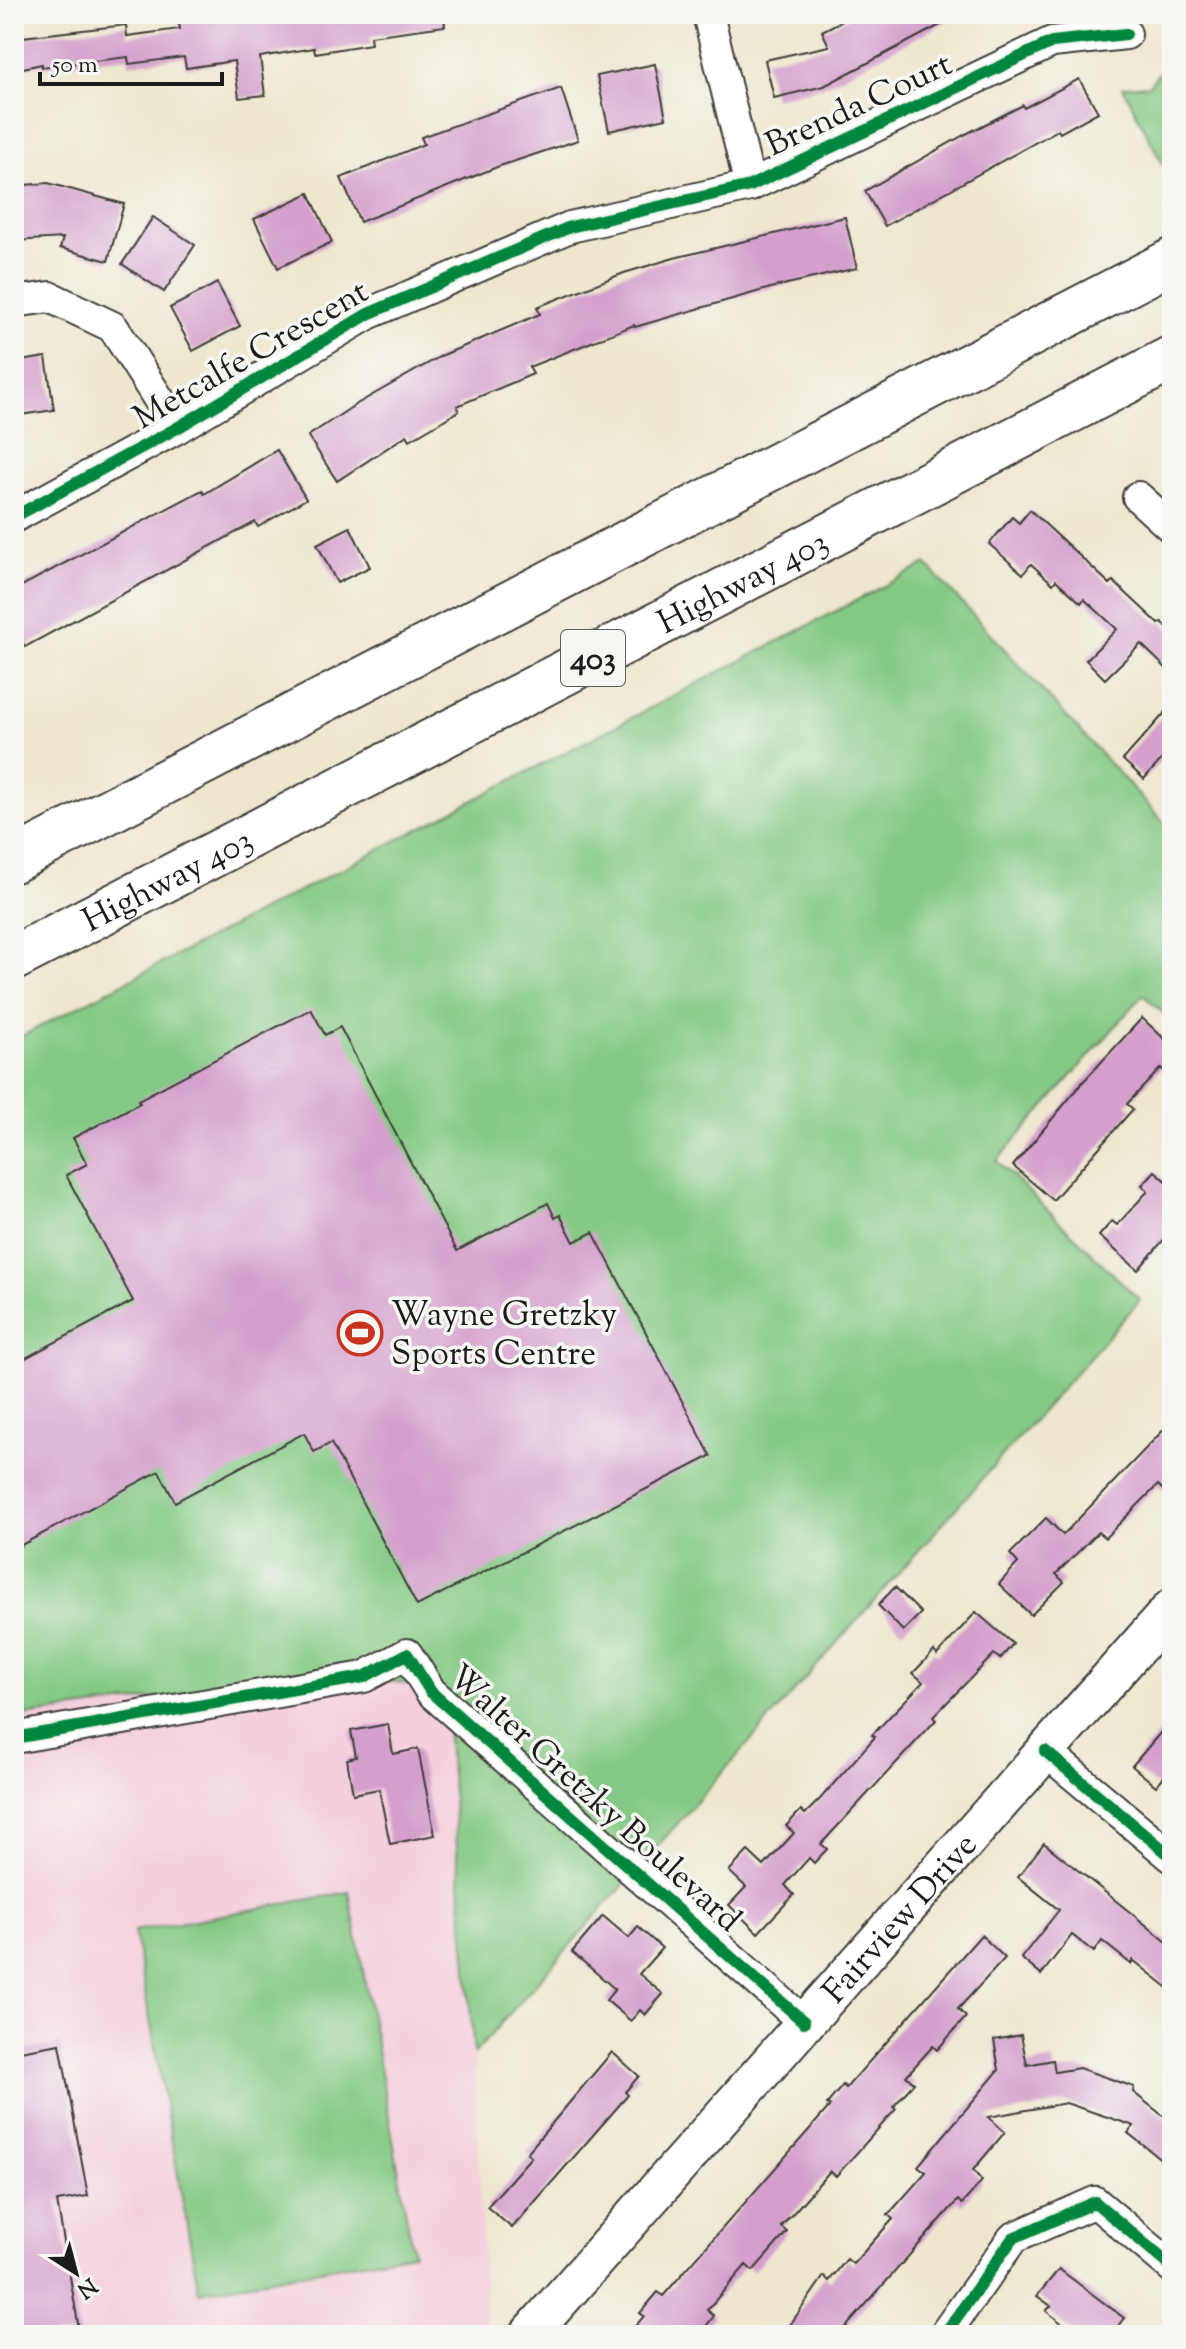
<svg xmlns="http://www.w3.org/2000/svg" width="1186" height="2349" font-family="'Sorts Mill Goudy',serif">
<style>
.built{fill:#f4cfdd}
.green{fill:#83c983;stroke:#507250;stroke-width:2}
.building{fill:#d49fcc}
.lines{fill:none;stroke-linecap:round;stroke-linejoin:round}
.minor-casing{stroke:#3c3a37;stroke-width:34}
.major-casing{stroke:#3c3a37;stroke-width:42}
.highway-casing{stroke:#3c3a37;stroke-width:48}
.minor{stroke:#fff;stroke-width:30}
.major{stroke:#fff;stroke-width:38}
.highway{stroke:#fff;stroke-width:44}
.cycleway-casing{stroke:#f6f6f2;stroke-width:17}
.cycleway{stroke:#00873e;stroke-width:12}
.labels{text-anchor:middle;stroke-width:7;stroke-linejoin:round;paint-order:stroke}
.shield{fill:#f6f6f2;stroke:#5d5d5c;stroke-width:2}
.shield-label{font-size:32px;font-weight:bold;fill:#1c1c1c}
.street-label{font-size:34px;fill:#1c1c1c;stroke:#f6f6f2}
.poi-label{font-size:34px;fill:#1c1c1c;stroke:#f6f6f2;text-anchor:start}
</style>
<rect width="100%" height="100%" fill="#f6f6f2"/>
<filter id="ink" filterUnits="userSpaceOnUse"><feTurbulence type="fractalNoise" baseFrequency=".0125" numOctaves="2"/><feDisplacementMap in="SourceGraphic" scale="16" xChannelSelector="R" yChannelSelector="G"/><feConvolveMatrix kernelMatrix="1 2 1 2 8 2 1 2 1" color-interpolation-filters="sRGB"/></filter>
<filter id="wash" filterUnits="userSpaceOnUse"><feTurbulence type="fractalNoise" baseFrequency=".006" numOctaves="4" result="noise"/><feDisplacementMap in="SourceGraphic" scale="32" xChannelSelector="R" yChannelSelector="G"/><feGaussianBlur stdDeviation="1.8" result="paint"/><feColorMatrix in="noise" values="0 0 0 0 0 0 0 0 0 0 0 0 0 0 0 0 0 1.4 0 .05"/><feComposite in="paint" operator="in"/></filter>
<g filter="url(#wash)">
<rect width="100%" height="100%" fill="#eee7ce"/>
<polygon class="built" points="346,1674 444,1690 474,2054 486,2323 475,2335 14,2335 14,1717"/>
<g class="green">
<polygon points="1172,57 1172,160 1163,165 1123,87 1149,85"/>
<polygon points="926,564 1172,831 1172,1021 1143,995 997,1161 1140,1300 474,2054 444,1690 346,1674 14,1717 14,1040"/>
<polygon points="349,1892 413,2253 199,2292 134,1931"/>
</g>
<g id="blocks">
<g class="building">
<polygon points="177,14 444,14 445,26 370,36 371,44 315,53 314,48 260,57 265,95 239,98 234,61 186,68 184,57 129,64 128,57 42,67 42,64 14,70 14,38 126,25 127,36 180,29"/>
<polygon points="855,14 961,14 824,86 774,98 765,60 829,46 822,31"/>
<polygon points="655,64 666,118 609,131 597,76"/>
<polygon points="1079,79 1098,112 1060,133 1058,130 885,226 865,191 964,135 1023,105 1024,108"/>
<polygon points="561,88 578,140 497,167 360,222 341,178 424,144 421,137"/>
<polygon points="48,183 124,204 108,261 60,248 63,238 14,241 14,186"/>
<polygon points="309,193 332,242 278,268 254,219"/>
<polygon points="153,217 195,245 164,292 122,264"/>
<polygon points="845,217 857,268 774,287 635,327 634,325 529,367 533,374 457,406 459,411 410,440 407,435 337,481 308,436 355,405 443,355 540,314 537,307 624,273 674,258"/>
<polygon points="217,283 240,326 193,351 170,308"/>
<polygon points="46,357 54,410 14,416 14,362"/>
<polygon points="277,450 306,499 258,527 255,522 25,647 14,627 14,590 202,490 204,494"/>
<polygon points="1030,510 1110,584 1113,581 1159,624 1162,622 1172,632 1172,674 1141,644 1105,679 1086,660 1117,629 1084,599 1081,603 1056,580 1053,584 1031,564 1023,574 989,544 1012,517 1019,523"/>
<polygon points="350,527 370,567 337,583 317,544"/>
<polygon points="1172,705 1172,748 1144,779 1123,760"/>
<polygon points="311,1009 325,1035 340,1027 457,1251 548,1203 555,1218 560,1215 574,1242 593,1232 711,1456 417,1606 331,1443 314,1452 304,1433 175,1502 159,1471 14,1549 14,1364 133,1301 66,1175 87,1164 73,1138 140,1103 138,1100"/>
<polygon points="1142,1018 1172,1046 1172,1078 1161,1068 1127,1104 1133,1109 1053,1200 1013,1166 1082,1083"/>
<polygon points="1155,1171 1172,1186 1172,1230 1138,1270 1099,1236 1112,1221 1117,1225 1148,1191 1142,1185"/>
<polygon points="1172,1421 1172,1478 1162,1489 1158,1485 1105,1538 1098,1532 1056,1574 1064,1582 1031,1615 999,1584 1018,1563 1010,1554 1046,1518 1063,1535"/>
<polygon points="895,1587 921,1613 903,1631 878,1605"/>
<polygon points="976,1612 1013,1644 1000,1659 994,1654 933,1717 936,1720 821,1844 827,1849 814,1863 809,1858 785,1885 794,1895 758,1933 729,1905 746,1887 729,1871 748,1851 764,1866 794,1833 786,1826 801,1810 805,1814 820,1799 875,1737 872,1735 923,1682 913,1673 934,1651 937,1655"/>
<polygon points="1172,1719 1172,1767 1156,1786 1132,1766"/>
<polygon points="388,1724 393,1754 418,1749 435,1835 390,1844 379,1789 353,1794 347,1759 356,1757 351,1731"/>
<polygon points="1044,1843 1172,1946 1172,1991 1133,1960 1131,1964 1102,1941 1094,1952 1072,1935 1041,1975 1021,1958 1059,1910 1018,1877"/>
<polygon points="603,1916 629,1938 638,1927 662,1948 639,1974 663,1994 645,2015 640,2010 631,2021 606,2000 615,1989 572,1952"/>
<polygon points="981,1935 1005,1958 958,2009 966,2017 937,2050 933,2046 906,2076 914,2083 893,2107 896,2109 836,2176 830,2171 781,2227 787,2232 753,2271 746,2265 707,2310 714,2316 699,2335 628,2335 644,2316 640,2313 658,2292 663,2296 830,2106 827,2104 843,2085 846,2088"/>
<polygon points="1021,2035 1027,2065 1053,2060 1055,2072 1079,2068 1134,2087 1133,2092 1172,2123 1172,2168 1128,2133 1134,2126 1066,2103 988,2117 1005,2132 973,2170 982,2181 962,2204 958,2200 839,2335 783,2335 824,2276 829,2281 847,2259 853,2264 893,2219 888,2215 926,2172 918,2166 999,2070 994,2040"/>
<polygon points="60,2044 88,2196 57,2201 80,2335 14,2335 14,2052"/>
<polygon points="612,2052 639,2076 625,2092 628,2095 512,2228 487,2207 531,2157 527,2153"/>
<polygon points="1059,2269 1124,2318 1111,2335 1077,2335 1046,2311 1051,2306 1037,2296"/>
</g>
</g>
</g>
<g filter="url(#ink)">
<use href="#blocks" fill-opacity="0" stroke="#3c3a37" stroke-width="2"/>
<g class="lines">
<g class="minor-casing">
<g id="minor">
<polyline points="708,14 750,186"/>
<polyline points="14,302 50,297 113,327 177,428"/>
<polyline points="1138,497 1172,528"/>
<polyline points="14,517 177,428 368,314 570,227 750,186 1052,42 1126,34"/>
<polyline points="14,1738 364,1677 407,1654 431,1692 804,2022"/>
<polyline points="1045,1751 1172,1857"/>
<polyline points="944,2335 1013,2238 1095,2202 1172,2267"/>
</g>
</g>
<g class="major-casing">
<g id="major">
<path id="s1" d="M529 2335 1172 1608"/>
</g>
</g>
<g class="highway-casing">
<g id="highway">
<polyline points="14,860 1172,261"/>
<path id="s2" d="M14 958 1172 358"/>
</g>
</g>
<use href="#minor" class="minor"/>
<use href="#major" class="major"/>
<use href="#highway" class="highway"/>
<g class="cycleway-casing">
<g id="cycleway">
<polyline points="14,517 177,428 368,314 570,227 750,186 1052,42 1126,34"/>
<polyline points="14,1738 364,1677 407,1654 431,1692 804,2022"/>
<polyline points="1045,1751 1172,1857"/>
<polyline points="944,2335 1013,2238 1095,2202 1172,2267"/>
</g>
</g>
<use href="#cycleway" class="cycleway"/>
</g>
</g>
<defs>
<g id="stadium-ring" transform="scale(2.3)"><circle r="9.5" fill="#f6f6f2" stroke="#c8321e" stroke-width="1.5"/><path d="M0-5a6.5 5 0 1 0 0 10a6.5 5 0 1 0 0-10ZM-3.5-1.8h7v3.6h-7Z" fill="#c8321e"/></g>
</defs>
<g fill-rule="evenodd">
<use href="#stadium-ring" x="360" y="1333"/>
</g>
<g class="labels">
<rect class="shield" x="561" y="630" width="64" height="56" rx="6"/>
<g class="shield-label">
<text x="593" y="669">403</text>
</g>
<g class="street-label">
<text transform="translate(858 103) rotate(-25)" y="12">Brenda Court</text>
<text transform="translate(250 353) rotate(-30)" y="12">Metcalfe Crescent</text>
<text dy="12" stroke="none"><textPath href="#s2" startOffset="820">Highway 403</textPath></text>
<text dy="12" stroke="none"><textPath href="#s2" startOffset="172">Highway 403</textPath></text>
<text transform="translate(596 1797) rotate(42)" y="12">Walter Gretzky Boulevard</text>
<text dy="12" stroke="none"><textPath href="#s1" startOffset="558">Fairview Drive</textPath></text>
</g>
<g class="poi-label">
<text x="391" y="1325">Wayne Gretzky<tspan x="391" dy="39">Sports Centre</tspan></text>
</g>
</g>
<rect width="1186" height="2349" fill="none" stroke="#f6f6f2" stroke-width="48"/>
<g transform="translate(76 2273) rotate(144)" stroke="#f6f6f2" stroke-width="6" paint-order="stroke">
<path d="M0-6L14 30L0 20L-14 30Z" fill="#1c1c1c"/>
<text y="-12" font-size="22" font-weight="bold" text-anchor="middle" fill="#1c1c1c">N</text>
</g>
<path d="M40 72v12h182v-12" fill="none" stroke="#1c1c1c" stroke-width="4"/>
<text x="52" y="72" font-size="24" fill="#1c1c1c" stroke="#f6f6f2" stroke-width="6" paint-order="stroke">50 m</text>
</svg>
